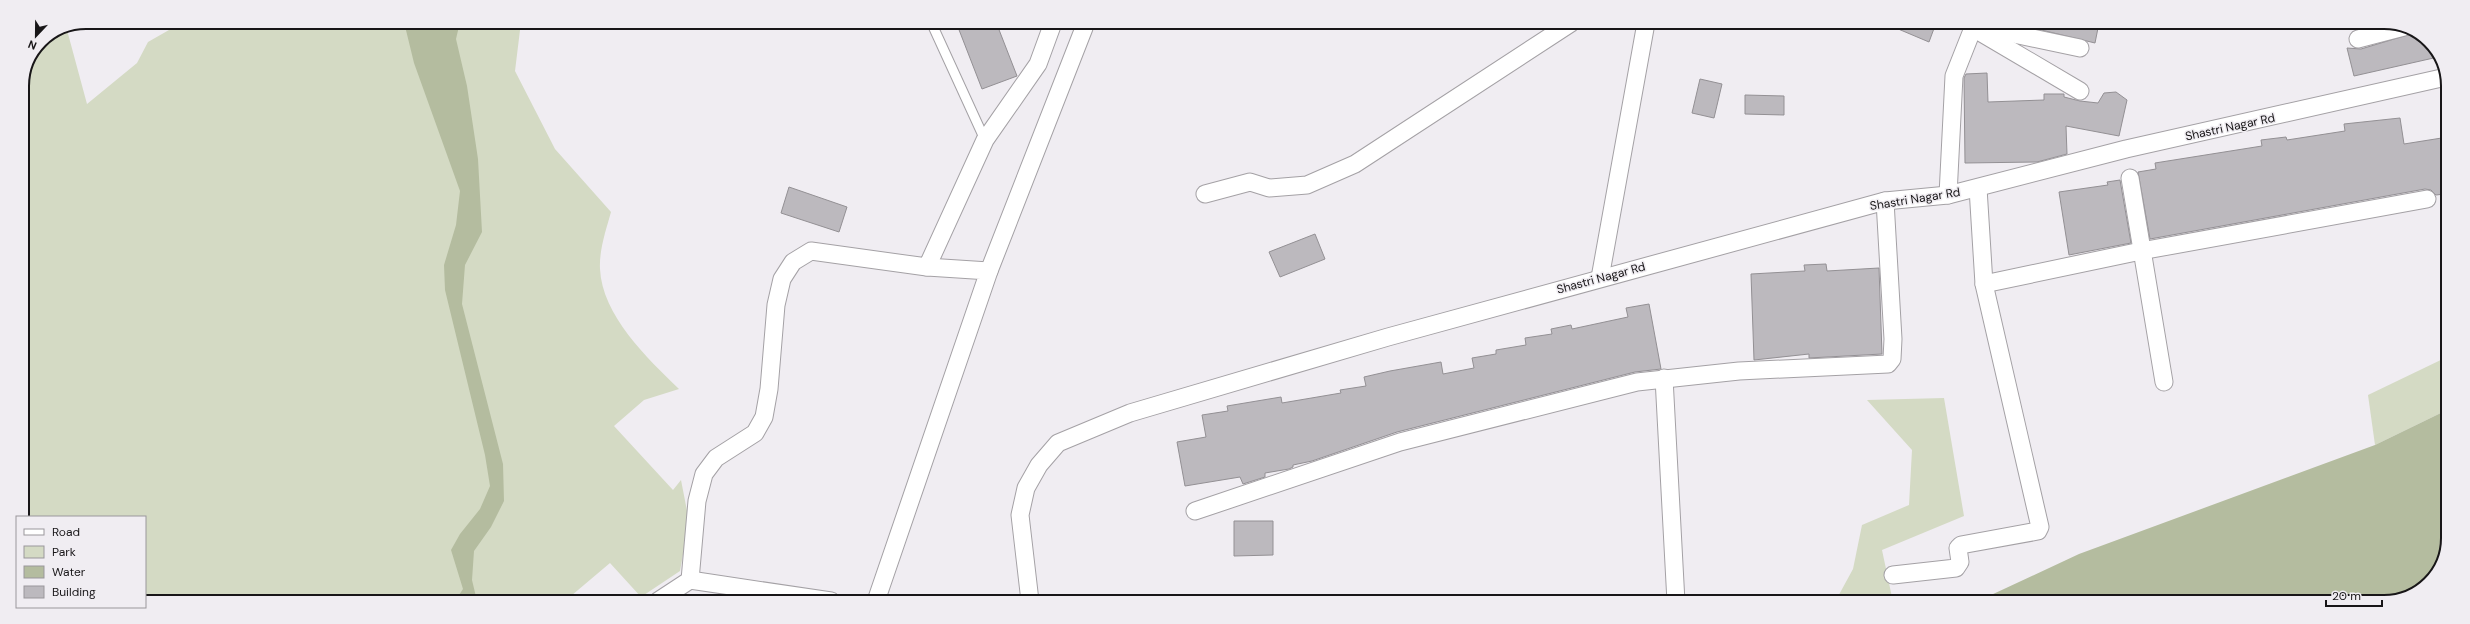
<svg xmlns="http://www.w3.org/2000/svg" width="2470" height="624" font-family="'DM Sans',sans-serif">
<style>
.green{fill:#d4dac4}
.water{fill:#b4bc9f}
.building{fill:#bcb9be;stroke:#939094}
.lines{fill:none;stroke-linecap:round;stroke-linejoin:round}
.service-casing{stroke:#a4a1a5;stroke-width:11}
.minor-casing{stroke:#a4a1a5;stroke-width:19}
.service{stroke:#fff;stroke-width:9}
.minor{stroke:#fff;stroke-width:17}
.labels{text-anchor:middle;stroke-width:3;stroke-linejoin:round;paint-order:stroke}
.street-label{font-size:12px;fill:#181618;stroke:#f0edf2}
.rim{fill:none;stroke:#181618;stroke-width:2}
</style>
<rect width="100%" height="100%" fill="#f0edf2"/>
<g class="green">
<path d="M183 22H521L515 71 555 149 611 212C606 230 599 250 600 269 602 315 647 358 679 389L644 400 614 426 673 490 681 480 689 521 680 571 641 597 610 563 565 601H145V517H22V85L41 40 67 30 87 104 137 63 148 42Z"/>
<polygon points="2447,357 2447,410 2375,445 2368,395"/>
<polygon points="1944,398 1964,516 1882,550 1893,602 1835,602 1853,569 1862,525 1909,505 1912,450 1867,400"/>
</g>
<g class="water">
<polygon points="404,22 460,22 456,39 467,86 478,159 482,232 465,265 462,304 503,464 504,501 491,527 474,551 472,580 477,601 455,601 463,589 451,550 460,534 480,509 490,486 485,455 445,290 444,265 456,225 460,191 414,63"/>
<polygon points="2447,410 2447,551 2423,589 2385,602 1976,602 2079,554 2375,445"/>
<polygon points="420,598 431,601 393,601"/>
</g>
<g class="building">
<polygon points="956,22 996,22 1017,76 982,89"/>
<polygon points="1884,23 1936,23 1929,42"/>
<polygon points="2029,23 2099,23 2095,43 2029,27"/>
<polygon points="2414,33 2432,44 2438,57 2354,76 2347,48 2361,49"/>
<polygon points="1987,73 1988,102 2044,100 2044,94 2064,94 2064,97 2080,101 2098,103 2104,93 2116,92 2127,100 2119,136 2066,126 2067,154 2037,162 1965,163 1964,78 1966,74"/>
<polygon points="1700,79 1722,84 1714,118 1692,113"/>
<polygon points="1745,95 1784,96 1784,115 1745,114"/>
<polygon points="2400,118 2404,144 2448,137 2448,190 2444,190 2444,194 2436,195 2431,190 2425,189 2150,239 2138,172 2156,169 2155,163 2262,146 2261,140 2286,137 2287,140 2345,131 2344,124"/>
<polygon points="2120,180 2131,243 2069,255 2059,192 2108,185 2107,182"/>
<polygon points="789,187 847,207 839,232 781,213"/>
<polygon points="1315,234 1325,259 1280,277 1269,252"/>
<polygon points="1826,264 1827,271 1879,268 1882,354 1809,358 1809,354 1754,360 1751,274 1805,271 1804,265"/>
<polygon points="1649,304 1661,369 1635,372 1397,432 1312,461 1293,465 1293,467 1289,469 1265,473 1265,477 1243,484 1240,477 1185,486 1177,442 1206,437 1202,415 1228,411 1227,406 1281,397 1282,403 1341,393 1340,390 1366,386 1364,377 1390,371 1441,362 1443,374 1474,368 1472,358 1496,354 1496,350 1526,345 1525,338 1552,334 1551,329 1571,325 1572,329 1628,317 1626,308"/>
<polygon points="1234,521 1273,521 1273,555 1234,556"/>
</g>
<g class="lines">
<g class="service-casing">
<polyline id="service" points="931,22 985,140"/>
</g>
<g class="minor-casing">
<g id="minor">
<polyline points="1988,23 2009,33 2080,48"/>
<polyline points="1973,28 2080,91"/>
<polyline points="2358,39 2404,27"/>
<polyline points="2130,178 2164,382"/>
<polyline points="1205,194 1250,182 1269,188 1307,185 1355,164 1571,23"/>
<polyline points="1948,195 1954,76 1975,23"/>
<polyline points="989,271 1084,28"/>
<polyline points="1600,278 1646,23"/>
<polyline points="1984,284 2141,251 2427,199"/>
<polyline points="1664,378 1676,602"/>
<polyline points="1195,511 1400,442 1637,382 1739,371 1888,364 1892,359 1893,339 1885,201"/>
<polyline points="1893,575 1956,568 1960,562 1958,548 1961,545 2038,531 2040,527 1984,284 1978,188"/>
<polyline points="690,580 831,601"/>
<polyline points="658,601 690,580 697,501 704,474 716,458 755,433 764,417 769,389 776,305 782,279 793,262 811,251 927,267 985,140 1038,64 1053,23"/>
<polyline points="876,601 989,271 927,267"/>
<polyline points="1030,601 1020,515 1026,488 1039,465 1058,443 1130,413 1388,337 1885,201 1948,195 2126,149 2446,77"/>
</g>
</g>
<use href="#service" class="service"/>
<use href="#minor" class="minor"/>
</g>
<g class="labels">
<g class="street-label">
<text transform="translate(2230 127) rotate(-12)" y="4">Shastri Nagar Rd</text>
<text transform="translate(1915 199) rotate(-9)" y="4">Shastri Nagar Rd</text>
<text transform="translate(1601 278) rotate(-15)" y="4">Shastri Nagar Rd</text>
</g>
</g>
<path d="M0 0H2470V624H0ZM86 29H2384A57 57 0 0 1 2441 86V538A57 57 0 0 1 2384 595H86A57 57 0 0 1 29 538V86A57 57 0 0 1 86 29Z" fill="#f0edf2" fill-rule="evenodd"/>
<path class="rim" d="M86 29H2384A57 57 0 0 1 2441 86V538A57 57 0 0 1 2384 595H86A57 57 0 0 1 29 538V86A57 57 0 0 1 86 29Z"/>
<rect x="16" y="516" width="130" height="92" fill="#f0edf2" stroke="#9a979b"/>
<rect x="24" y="529" width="20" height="6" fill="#ffffff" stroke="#9a979b"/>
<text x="52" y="536" font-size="12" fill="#181618">Road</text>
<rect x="24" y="546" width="20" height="12" fill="#d4dac4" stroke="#9a979b"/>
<text x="52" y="556" font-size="12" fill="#181618">Park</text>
<rect x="24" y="566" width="20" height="12" fill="#b4bc9f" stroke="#9a979b"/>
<text x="52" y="576" font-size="12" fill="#181618">Water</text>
<rect x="24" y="586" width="20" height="12" fill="#bcb9be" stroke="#9a979b"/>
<text x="52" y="596" font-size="12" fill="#181618">Building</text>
<g transform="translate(36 36) rotate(202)" stroke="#f0edf2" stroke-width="3" paint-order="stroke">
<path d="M0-3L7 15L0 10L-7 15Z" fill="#181618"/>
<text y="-6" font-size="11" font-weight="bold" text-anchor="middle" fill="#181618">N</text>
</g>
<path d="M2326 600v6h56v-6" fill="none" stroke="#181618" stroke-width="2"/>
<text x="2332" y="600" font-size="12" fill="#181618" stroke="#f0edf2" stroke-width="3" paint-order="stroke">20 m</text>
</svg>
